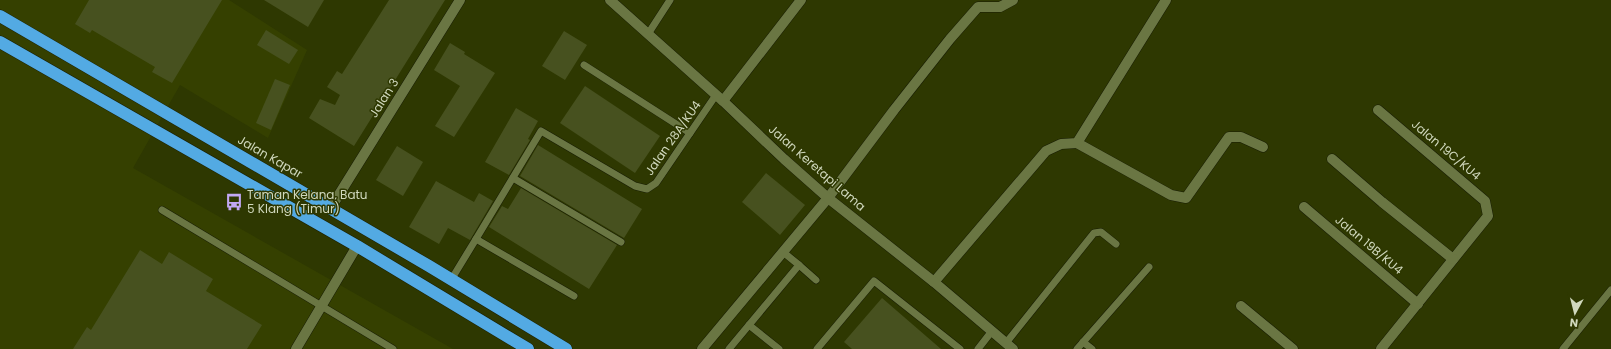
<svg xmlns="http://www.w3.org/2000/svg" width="1611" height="349" font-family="Poppins,sans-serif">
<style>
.built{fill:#354000}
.building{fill:#47511f}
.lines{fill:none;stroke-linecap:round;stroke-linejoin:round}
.lane-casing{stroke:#181d04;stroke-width:8}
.street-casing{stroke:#181d04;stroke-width:11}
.secondary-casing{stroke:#181d04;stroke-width:11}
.highway-casing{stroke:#181d04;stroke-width:13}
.lane{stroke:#6a7643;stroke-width:7}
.street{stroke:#6a7643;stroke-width:10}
.secondary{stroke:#6a7643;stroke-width:10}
.highway{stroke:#53aae3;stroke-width:12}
.labels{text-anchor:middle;stroke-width:3;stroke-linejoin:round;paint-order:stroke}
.street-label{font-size:12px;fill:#d0d8bd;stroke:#2e3801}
.poi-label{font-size:12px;fill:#d0d8bd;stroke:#2e3801;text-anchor:start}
</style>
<rect width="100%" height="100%" fill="#2e3801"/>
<polygon class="built" points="0,0 229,0 307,50 268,138 180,85 133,168 453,349 0,349"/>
<g class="building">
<polygon points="89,0 222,0 172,83 152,72 155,67 92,30 90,33 75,24"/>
<polygon points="264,0 324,0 308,27"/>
<polygon points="389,0 445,0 354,146 309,118 320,99 335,105 340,95 327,87 337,71 342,74"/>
<polygon points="266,30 298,50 289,64 257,45"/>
<polygon points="564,31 587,45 565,80 542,66"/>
<polygon points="450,43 465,52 464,54 495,73 454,137 435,126 460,86 434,70"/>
<polygon points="275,79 290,85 271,130 256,123"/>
<polygon points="585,86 660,136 635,173 560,123"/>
<polygon points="516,108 538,121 528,139 530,140 509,175 485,162"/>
<polygon points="538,145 642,209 624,238 520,176"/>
<polygon points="397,146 423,162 403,196 376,180"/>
<polygon points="766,173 805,205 780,235 742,202"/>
<polygon points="436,181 474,202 479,193 493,201 470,240 448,228 439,244 409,227"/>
<polygon points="521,188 617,245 589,289 489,227 502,206 508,209"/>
<polygon points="140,250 162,264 169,252 213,279 206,291 262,325 247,349 73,349 87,327 91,330"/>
<polygon points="882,298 941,349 852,349 844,342"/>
</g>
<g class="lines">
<g class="lane-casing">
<g id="lane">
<polyline points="648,34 670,0"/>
<polyline points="584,65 690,133"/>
<polyline points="513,178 621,242"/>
<polyline points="162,210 393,349"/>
<polyline points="476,239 541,131 635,186 647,189 656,183 716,95"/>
<polyline points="799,265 816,280"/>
<polyline points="451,280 476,239 574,296"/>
<polyline points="749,325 779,349"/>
<polyline points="1083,342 1092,349"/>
<polyline points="1006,343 1094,233 1101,232 1116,244"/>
<polyline points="729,349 799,265 783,252"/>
<polyline points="817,349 874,281 960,349"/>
<polyline points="978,349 992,331"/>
<polyline points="1077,349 1149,267"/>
<polyline points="1563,349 1611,290"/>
</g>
</g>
<g class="street-casing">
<g id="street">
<polyline points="723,101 801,0"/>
<polyline points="1378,110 1485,201 1488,216 1381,349"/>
<polyline points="1077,143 1171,195 1186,198 1229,137 1241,137 1263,147"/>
<polyline points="1332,159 1382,202 1453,259"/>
<polyline points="1304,207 1418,304"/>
<polyline points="330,209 460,0"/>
<polyline points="934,282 1046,151 1061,144 1077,143 1166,0"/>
<polyline points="1241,306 1293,349"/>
<polyline points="296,349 357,246"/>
<polyline points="702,349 828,198 894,110 950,39 978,7 1000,7 1013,0"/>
</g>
</g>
<g class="secondary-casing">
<polyline id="secondary" points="610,0 723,101 784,159 828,198 934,282 1013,349"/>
</g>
<g class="highway-casing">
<g id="highway">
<polyline points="0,16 429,266 566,349"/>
<polyline points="0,42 357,246 528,349"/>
</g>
</g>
<use href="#lane" class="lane"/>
<use href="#street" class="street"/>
<use href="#secondary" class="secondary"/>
<use href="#highway" class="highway"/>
</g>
<defs>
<g id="bus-bare" transform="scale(1.38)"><path d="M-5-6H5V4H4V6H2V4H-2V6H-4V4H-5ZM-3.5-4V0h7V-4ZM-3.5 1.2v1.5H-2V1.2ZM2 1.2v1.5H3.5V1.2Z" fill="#c2a8f3" stroke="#2e3801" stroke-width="2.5" paint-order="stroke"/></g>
</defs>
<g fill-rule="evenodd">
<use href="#bus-bare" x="234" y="202"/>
</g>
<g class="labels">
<g class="street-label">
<text transform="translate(384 98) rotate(-58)" y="4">Jalan 3</text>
<text transform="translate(673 138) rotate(-55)" y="4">Jalan 28A/KU4</text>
<text transform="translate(1446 150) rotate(40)" y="4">Jalan 19C/KU4</text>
<text transform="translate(270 157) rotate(30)" y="4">Jalan Kapar</text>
<text transform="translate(817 168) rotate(41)" y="4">Jalan Keretapi Lama</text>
<text transform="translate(1369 245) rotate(40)" y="4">Jalan 19B/KU4</text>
</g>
<g class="poi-label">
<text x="247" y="199">Taman Kelana, Batu<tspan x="247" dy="14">5 Klang (Timur)</tspan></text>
</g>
</g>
<g transform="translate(1575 313) rotate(187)" stroke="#2e3801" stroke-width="3" paint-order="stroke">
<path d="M0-3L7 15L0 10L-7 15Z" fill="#d0d8bd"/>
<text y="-6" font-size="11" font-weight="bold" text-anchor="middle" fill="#d0d8bd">N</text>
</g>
</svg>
